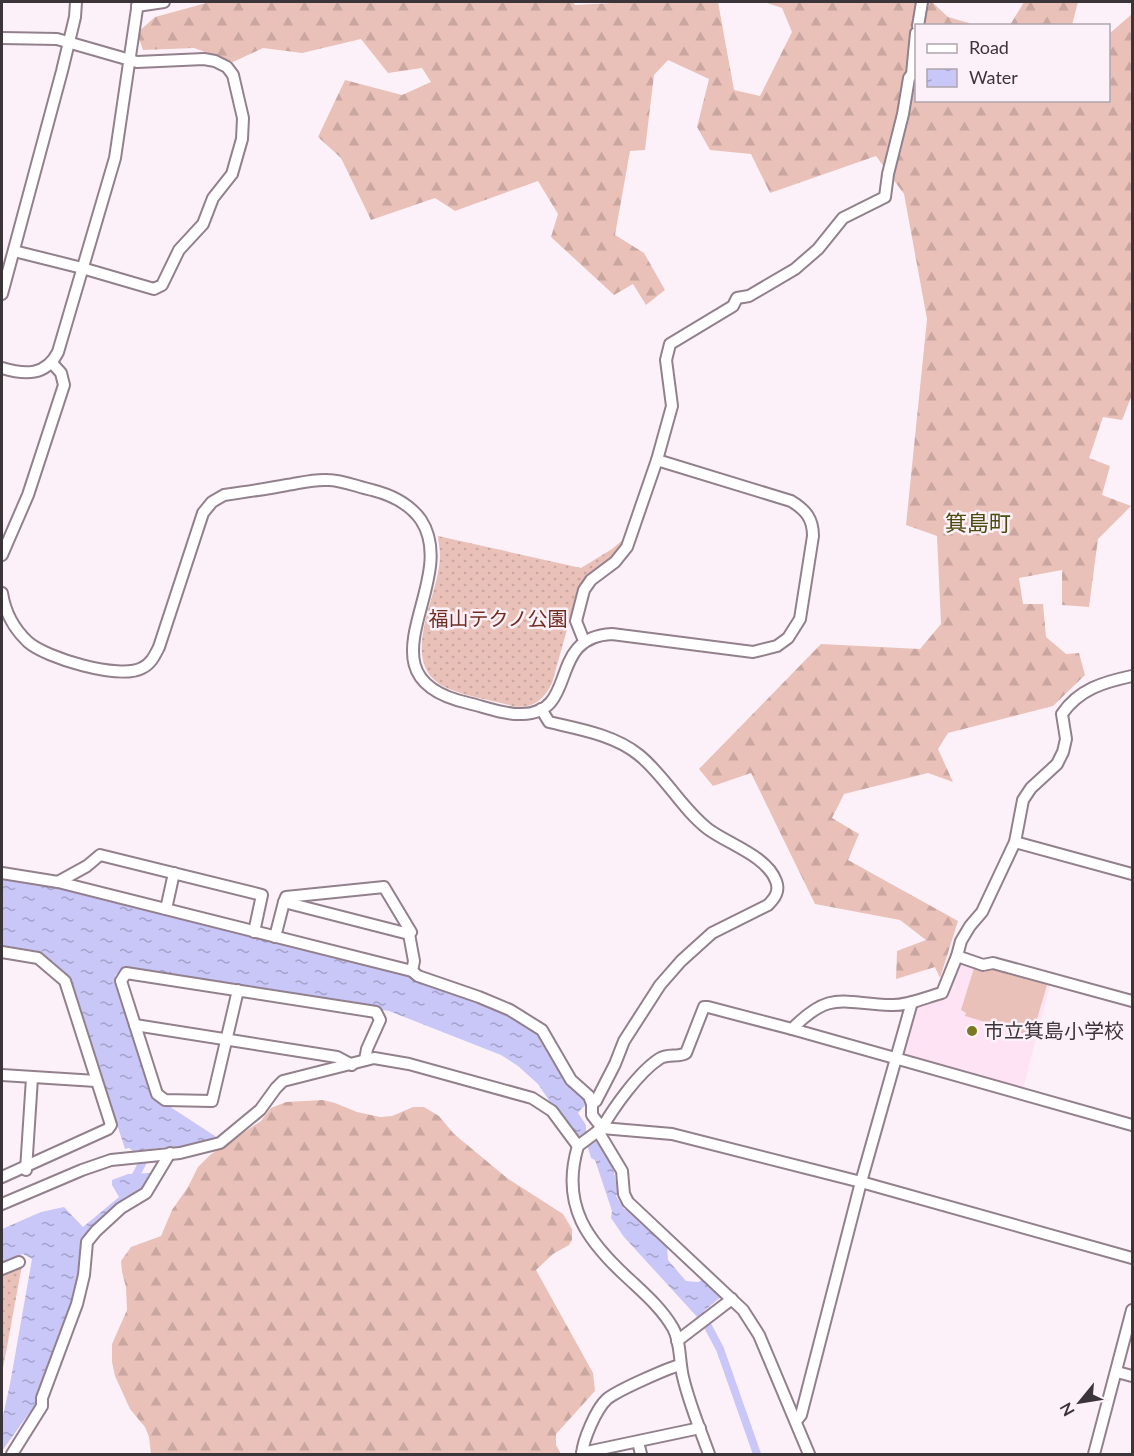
<svg xmlns="http://www.w3.org/2000/svg" width="1134" height="1456" font-family="Lato,'Noto Sans JP',sans-serif">
<style>
.built{fill:#fee3f4}
.grass{fill:url(#grass-dots)}
.forest{fill:url(#forest-firs)}
.garden{fill:#e9c1b8}
.water{fill:url(#water-ripples)}
.lines{fill:none;stroke-linecap:round;stroke-linejoin:round}
.canal{stroke:#c9c6f8;stroke-width:8}
.minor-casing{stroke:#92808c;stroke-width:14}
.minor{stroke:#fff;stroke-width:10}
.poi-dot{fill:#787921;stroke:#fdf1f9;stroke-width:2}
.labels{text-anchor:middle;stroke-width:5;stroke-linejoin:round;paint-order:stroke}
.park-label{font-size:20px;fill:#712d21;stroke:#fdf1f9}
.poi-label{font-size:20px;fill:#3b3439;stroke:#fdf1f9;text-anchor:start}
.quarter-label{font-size:22px;fill:#4c4c0f;stroke:#fdf1f9}
</style>
<defs>
<pattern id="grass-dots" width="8" height="8" patternUnits="userSpaceOnUse" patternTransform="scale(1.5)"><rect width="8" height="8" fill="#e9c1b8"/><path d="M2 2h.1M6 6h.1" fill="none" stroke="#c9a69f" stroke-width="1.8" stroke-linecap="round"/></pattern>
<pattern id="forest-firs" width="22" height="20" patternUnits="userSpaceOnUse" patternTransform="scale(1.5)"><rect width="22" height="20" fill="#e9c1b8"/><path d="M5 1l3.5 6h-7zM16 11l3.5 6h-7z" fill="#c9a69f"/></pattern>
<pattern id="water-ripples" width="26" height="14" patternUnits="userSpaceOnUse" patternTransform="scale(1.5)"><rect width="26" height="14" fill="#c9c6f8"/><path d="M2 4q2-2 4 0t4 0M15 11q2-2 4 0t4 0" fill="none" stroke="#a4a2ca"/></pattern>
</defs>
<rect width="100%" height="100%" fill="#fdf1f9"/>
<polygon class="built" points="959,961 994,967 1051,982 1022,1093 901,1058 913,1006 947,996"/>
<g class="grass">
<path d="M438 536 581 568 612 549 625 538 616 556 579 587 552 683C545 699 532 710 513 706 491 700 467 697 447 688 394 664 441 595 440 554 440 548 438 542 438 536Z"/>
<polygon points="22,1265 2,1374 2,1272"/>
</g>
<g class="forest">
<polygon points="210,2 573,2 575,5 613,3 614,2 718,2 734,90 760,96 792,32 782,8 764,2 932,2 948,17 969,23 968,26 916,26 916,100 1108,100 1109,37 1110,33 1132,14 1132,395 1122,420 1103,417 1089,458 1110,466 1102,495 1131,506 1098,539 1089,607 1062,605 1062,570 1019,578 1023,604 1043,604 1046,637 1066,654 1079,653 1085,675 1053,706 948,733 938,749 953,782 928,773 844,794 832,818 859,834 848,860 958,921 940,978 935,967 896,979 897,951 926,940 900,920 815,904 751,773 713,786 699,769 821,644 920,649 941,624 937,536 906,525 927,319 904,194 876,156 770,193 751,154 710,150 697,127 709,79 668,60 654,75 645,150 630,151 615,235 644,253 665,290 646,305 633,284 614,295 551,237 558,214 538,181 455,211 435,198 371,220 341,158 318,137 345,80 402,95 431,82 422,68 388,73 361,39 302,53 263,48 233,62 194,48 143,50 137,33 155,17"/>
<polygon points="1024,2 1078,2 1072,25 1010,25"/>
<polygon points="323,1100 335,1103 357,1112 380,1117 392,1116 413,1107 424,1107 439,1116 454,1134 507,1178 563,1214 572,1229 572,1240 569,1245 553,1254 536,1270 593,1373 595,1391 556,1434 556,1445 561,1454 151,1454 149,1437 145,1427 130,1409 115,1376 112,1362 112,1344 127,1310 126,1287 122,1272 121,1261 131,1247 161,1236 172,1210 188,1187 198,1167 210,1155 261,1121 271,1108 286,1102"/>
</g>
<polygon class="garden" points="974,968 984,972 994,969 1047,985 1032,1036 965,1016 966,1013 961,1010"/>
<g class="water">
<polygon points="2,878 47,886 414,977 485,1002 541,1030 588,1102 578,1113 586,1125 586,1132 578,1138 573,1136 538,1084 518,1066 501,1055 389,1011 124,966 115,976 155,1097 218,1138 179,1149 167,1147 133,1151 129,1148 125,1149 69,977 37,951 2,945"/>
<path d="M593 1140C611 1150 615 1174 618 1193L616 1196 624 1209 630 1210 667 1246 668 1260 686 1281 698 1282 704 1279 722 1296 704 1311 706 1315 699 1319 624 1237 611 1218 612 1211 595 1160 591 1158 587 1144Z"/>
<polygon points="154,1173 144,1189 82,1246 77,1287 37,1402 2,1451 2,1420 10,1384 32,1259 23,1254 2,1262 2,1229 41,1212 64,1207 83,1227 119,1197 112,1185 112,1180 128,1174"/>
</g>
<g class="lines">
<g class="canal">
<polyline points="133,1181 153,1142"/>
<polyline points="703,1317 720,1349 757,1454"/>
</g>
<g class="minor-casing">
<g id="minor">
<polyline points="137,6 164,2"/>
<polyline points="918,26 922,2"/>
<polyline points="2,38 57,39 137,62 204,59 215,61 227,67 233,75 243,118 242,139 232,174 213,198 203,224 179,250 162,285 154,289 82,268 14,251"/>
<polyline points="2,294 62,71 75,17 76,2"/>
<path d="M2 368C25 375 46 376 58 352L115 158 138 2"/>
<polyline points="2,555 28,495 64,385 61,373 52,363"/>
<path d="M2 593C5 612 13 628 28 642 46 658 119 680 142 668 151 664 155 655 159 647L203 513 212 502 224 495C245 492 266 489 287 485 300 483 314 479 328 480 342 480 358 487 372 490 392 495 409 503 421 520 462 583 352 677 468 703 485 707 505 715 522 714 580 713 546 637 612 634L753 652 777 646 788 638 800 619 813 536C813 519 806 510 791 501L657 460 672 406 666 360 670 344 733 306 737 298 749 296 795 269 818 249 843 218 885 197 888 174 903 114 909 78 912 74 916 33"/>
<polyline points="584,641 576,621 584,590 591,580 615,562 627,547 657,460"/>
<path d="M541 709 549 722C579 729 615 735 639 755 665 776 681 808 708 829 728 844 767 856 776 881 780 891 775 898 768 905L712 933 681 961 660 985 624 1041 615 1064 596 1101 592 1104"/>
<polyline points="1015,842 1132,874"/>
<path d="M2 873 58 882 412 971 418 976 479 997 510 1010 542 1030 571 1080 589 1096 592 1104V1115L602 1128C614 1107 639 1072 659 1059 668 1053 678 1058 686 1053L704 1007H708L792 1029C831 989 843 1004 891 1005 908 1006 926 997 942 993L957 956 961 941 970 926 982 912 1015 842 1023 800 1031 788 1057 764 1063 752 1066 739 1062 714C1079 689 1104 682 1132 676"/>
<polyline points="58,882 87,866 100,855 262,895 254,932"/>
<polyline points="284,902 286,897 384,887 411,932 409,934"/>
<polyline points="166,909 174,873"/>
<polyline points="275,937 284,902 409,934 414,961 412,971"/>
<polyline points="2,952 38,958 65,981 111,1125 108,1129 2,1177"/>
<polyline points="957,956 983,965 993,963 1132,1001"/>
<polyline points="238,990 212,1101 165,1100 157,1094 121,981 126,973 376,1012 380,1020 367,1049 365,1060"/>
<polyline points="135,1025 337,1057 352,1065"/>
<polyline points="792,1029 1132,1125"/>
<polyline points="2,1075 96,1081"/>
<polyline points="598,1131 622,1171 624,1194 628,1202 743,1310 759,1335 809,1454"/>
<polyline points="26,1170 32,1078"/>
<polyline points="2,1204 82,1170 111,1160 180,1153 220,1143 260,1110 276,1088 283,1081 374,1058 409,1064 532,1098 552,1111 578,1146"/>
<polyline points="2,1269 19,1262"/>
<polyline points="677,1341 732,1299"/>
<polyline points="1117,1372 1132,1376"/>
<polyline points="796,1421 801,1415 861,1182 912,1002"/>
<polyline points="638,1442 641,1454"/>
<polyline points="582,1453 700,1428"/>
<polyline points="12,1454 42,1406 42,1398 77,1304 84,1275 87,1242 96,1231 121,1208 146,1193 170,1153"/>
<path d="M582 1454C583 1440 596 1409 607 1399 618 1390 666 1369 680 1365"/>
<path d="M709 1454C700 1429 689 1403 683 1377 679 1361 681 1342 673 1328 662 1309 646 1295 630 1280 588 1242 560 1206 578 1146L602 1128 672 1134 861 1182 1132 1258"/>
<polyline points="1094,1454 1132,1310"/>
</g>
</g>
<use href="#minor" class="minor"/>
</g>
<circle class="poi-dot" cx="972" cy="1031" r="6"/>
<g class="labels">
<g class="park-label">
<text x="498" y="626">福山テクノ公園</text>
</g>
<g class="poi-label">
<text x="984" y="1038">市立箕島小学校</text>
</g>
<g class="quarter-label">
<text x="978" y="531">箕島町</text>
</g>
</g>
<rect width="1134" height="1456" fill="none" stroke="#3b3439" stroke-width="6"/>
<rect x="915" y="24" width="195" height="78" fill="#fdf1f9" stroke="#afa5ac" stroke-width="1.5"/>
<rect x="927" y="44" width="30" height="9" fill="#ffffff" stroke="#afa5ac" stroke-width="1.5"/>
<text x="969" y="54" font-size="18" fill="#3b3439">Road</text>
<rect x="927" y="69" width="30" height="18" fill="url(#water-ripples)" stroke="#afa5ac" stroke-width="1.5"/>
<text x="969" y="84" font-size="18" fill="#3b3439">Water</text>
<g transform="translate(1080 1402) rotate(240)" stroke="#fdf1f9" stroke-width="4.5" paint-order="stroke">
<path d="M0-4.5L10 22L0 15L-10 22Z" fill="#3b3439"/>
<text y="-9" font-size="16" font-weight="bold" text-anchor="middle" fill="#3b3439">N</text>
</g>
</svg>
